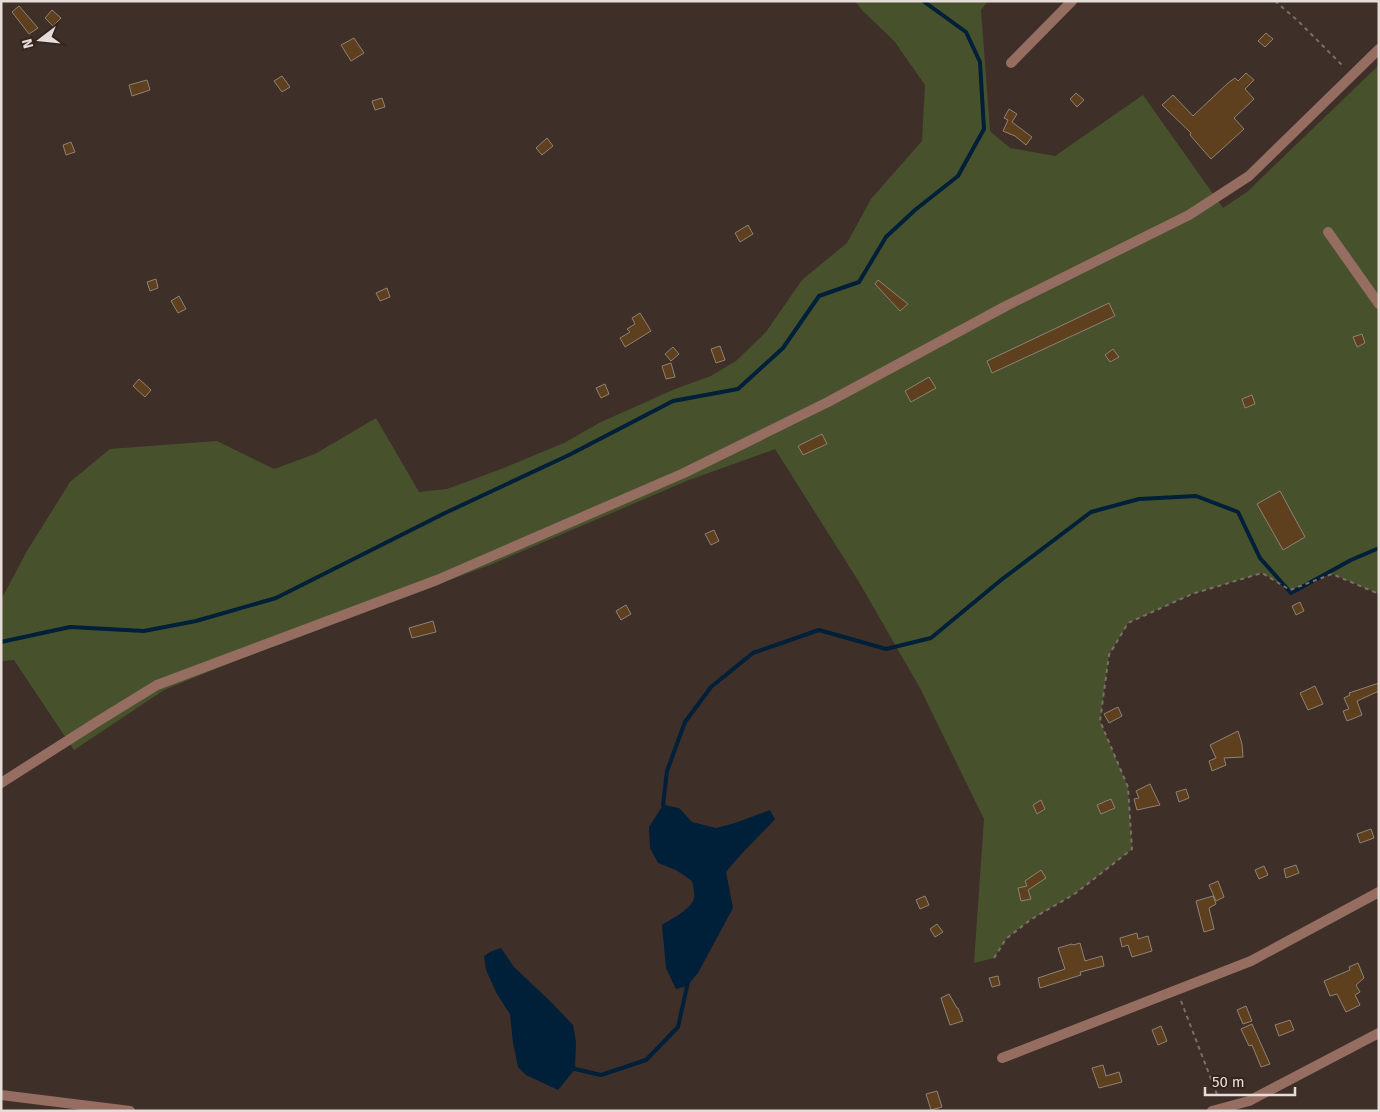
<svg xmlns="http://www.w3.org/2000/svg" width="1380" height="1112" font-family="'Fira Sans',sans-serif">
<style>
.green{fill:#47522d}
.water{fill:#001f39}
.lines{fill:none;stroke-linecap:round;stroke-linejoin:round}
.stream{stroke:#001f39;stroke-width:4}
.building{fill:#5e401f;stroke:#8f8274}
.path{stroke:#7c6f69;stroke-width:2;stroke-dasharray:4 4;stroke-linecap:butt}
.street{stroke:#966d61;stroke-width:10}
</style>
<rect width="100%" height="100%" fill="#3f2f29"/>
<polygon class="green" points="855,1 988,1 981,10 990,131 1010,148 1055,156 1143,95 1223,208 1247,192 1379,65 1379,594 1332,574 1290,590 1262,573 1192,594 1128,623 1109,655 1100,721 1128,787 1132,849 1076,893 1030,920 1006,939 994,958 974,963 984,819 920,688 859,582 775,449 689,480 490,565 282,642 164,690 74,750 14,660 1,661 1,600 27,551 70,482 110,449 217,441 274,469 315,454 376,418 419,492 447,489 504,468 564,443 601,422 675,389 711,376 736,361 766,332 802,280 847,243 871,199 922,141 925,85 895,42 862,10"/>
<g class="water">
<path d="M663 805 679 808 692 822 716 828 735 823 770 810 775 819C759 837 741 853 726 872L733 908 698 973 687 986 676 989 666 968 662 925C670 920 693 908 694 898 695 894 693 886 692 881L676 870 658 863 650 848 649 827Z"/>
<polygon points="501,948 514,967 550,1001 573,1025 576,1041 575,1069 558,1090 526,1075 518,1067 513,1043 510,1014 497,994 486,970 484,956 490,952"/>
</g>
<g class="lines">
<g class="stream">
<polyline points="1,642 70,627 144,631 196,621 276,598 445,513 569,455 673,401 738,389 783,348 819,296 859,282 886,237 915,210 958,176 984,129 980,62 966,32 923,1"/>
<polyline points="666,808 663,805 667,771 685,722 711,687 753,653 819,630 886,649 931,638 1001,580 1091,512 1139,499 1196,496 1238,512 1260,558 1291,593 1351,560 1379,548"/>
<polyline points="575,1069 601,1075 646,1060 678,1027 688,982"/>
</g>
</g>
<g class="building">
<polygon points="19,6 38,28 29,34 12,12"/>
<polygon points="52,10 61,18 53,26 45,18"/>
<polygon points="1266,33 1273,39 1265,47 1258,41"/>
<polygon points="354,38 364,53 351,61 341,45"/>
<polygon points="1246,73 1254,80 1245,89 1254,99 1234,118 1244,129 1211,159 1190,135 1191,133 1162,105 1173,95 1193,116 1228,83 1235,78 1238,81"/>
<polygon points="282,76 290,87 282,92 274,81"/>
<polygon points="147,80 150,90 132,96 129,85"/>
<polygon points="1076,93 1084,100 1077,107 1070,99"/>
<polygon points="382,98 385,107 375,110 372,101"/>
<polygon points="1009,109 1017,114 1012,122 1032,137 1026,145 1015,136 1003,131 1008,120 1004,118"/>
<polygon points="547,138 553,146 542,155 536,148"/>
<polygon points="71,142 75,152 66,155 63,145"/>
<polygon points="748,225 753,234 740,242 735,233"/>
<polygon points="156,279 158,288 150,291 147,282"/>
<polygon points="878,280 908,304 900,311 875,284"/>
<polygon points="387,288 390,297 380,301 376,293"/>
<polygon points="179,296 186,309 178,313 171,301"/>
<polygon points="1109,303 1115,316 992,373 987,361"/>
<polygon points="640,313 651,331 625,347 620,338 630,332 627,329 635,324 632,318"/>
<polygon points="1362,334 1365,343 1357,347 1353,337"/>
<polygon points="720,346 725,360 716,363 711,349"/>
<polygon points="673,347 679,354 671,361 665,354"/>
<polygon points="1113,349 1119,357 1110,362 1105,355"/>
<polygon points="671,363 675,377 666,379 662,366"/>
<polygon points="929,377 936,388 911,402 905,391"/>
<polygon points="139,379 151,390 145,397 133,386"/>
<polygon points="605,384 609,394 601,398 596,388"/>
<polygon points="1252,395 1255,404 1245,408 1242,399"/>
<polygon points="822,434 827,444 803,455 798,446"/>
<polygon points="1280,491 1305,537 1283,550 1257,504"/>
<polygon points="714,530 719,541 711,545 705,534"/>
<polygon points="1300,602 1304,611 1296,615 1292,606"/>
<polygon points="626,605 631,614 621,620 616,611"/>
<polygon points="433,621 436,632 412,638 409,628"/>
<polygon points="1379,683 1379,691 1357,701 1362,715 1347,721 1343,711 1349,709 1344,698 1350,695 1349,693"/>
<polygon points="1315,686 1323,704 1308,710 1300,693"/>
<polygon points="1118,707 1122,716 1109,723 1104,714"/>
<polygon points="1238,731 1242,744 1243,757 1224,758 1226,765 1212,771 1209,761 1216,758 1210,745"/>
<polygon points="1150,784 1160,805 1137,810 1134,799 1139,798 1136,791"/>
<polygon points="1186,789 1189,798 1179,802 1176,792"/>
<polygon points="1111,799 1115,808 1101,814 1097,805"/>
<polygon points="1041,800 1045,809 1037,814 1033,805"/>
<polygon points="1371,829 1374,838 1360,843 1357,834"/>
<polygon points="1296,865 1299,873 1286,878 1284,869"/>
<polygon points="1264,866 1268,875 1259,879 1255,870"/>
<polygon points="1041,870 1046,878 1028,890 1031,899 1021,901 1018,888 1027,886 1025,881"/>
<polygon points="1218,881 1224,897 1216,901 1209,885"/>
<polygon points="925,896 929,905 920,909 916,900"/>
<polygon points="1213,896 1216,904 1209,908 1214,929 1204,932 1196,901"/>
<polygon points="937,924 943,932 935,937 930,929"/>
<polygon points="1137,933 1138,939 1148,936 1152,951 1132,957 1128,945 1122,947 1120,938"/>
<polygon points="1080,943 1085,961 1102,956 1104,966 1080,972 1081,975 1040,988 1038,978 1065,969 1058,948 1072,944 1073,945"/>
<polygon points="1358,963 1364,978 1356,985 1360,992 1355,995 1360,1005 1346,1012 1337,994 1330,996 1324,981 1350,970 1349,967"/>
<polygon points="998,976 1000,985 992,987 989,978"/>
<polygon points="949,994 957,1008 958,1008 963,1021 950,1025 941,998"/>
<polygon points="1246,1006 1252,1021 1243,1024 1237,1010"/>
<polygon points="1290,1020 1294,1030 1279,1036 1275,1025"/>
<polygon points="1252,1024 1270,1064 1261,1067 1252,1045 1249,1046 1241,1029"/>
<polygon points="1161,1026 1167,1041 1158,1045 1152,1030"/>
<polygon points="1103,1065 1106,1076 1119,1072 1122,1082 1099,1088 1092,1068"/>
<polygon points="937,1091 942,1107 931,1110 926,1094"/>
</g>
<g class="lines">
<g class="path">
<polyline points="1275,1 1297,20 1344,67"/>
<polyline points="994,958 1006,939 1030,920 1076,893 1132,849 1128,787 1100,721 1109,655 1128,623 1192,594 1262,573 1290,590 1332,574 1379,594"/>
<polyline points="1181,1001 1218,1097"/>
</g>
<g class="street">
<polyline points="1011,63 1072,1"/>
<polyline points="1328,232 1379,304"/>
<polyline points="1,783 100,720 157,685 437,580 684,473 828,402 1006,306 1189,215 1249,176 1379,49"/>
<polyline points="1002,1058 1251,961 1379,892"/>
<polyline points="1,1095 130,1111"/>
<polyline points="1212,1111 1249,1101 1379,1033"/>
</g>
</g>
<rect width="1380" height="1112" fill="none" stroke="#e7ddd8" stroke-width="5"/>
<g transform="translate(40 40) rotate(254)" stroke="#34251f" stroke-width="4" paint-order="stroke">
<path d="M0-4L9 19L0 12L-9 19Z" fill="#e7ddd8"/>
<text y="-8" font-size="14" font-weight="bold" text-anchor="middle" fill="#e7ddd8">N</text>
</g>
<path d="M1205 1087v8h90v-8" fill="none" stroke="#e7ddd8" stroke-width="2.5"/>
<text x="1212" y="1087" font-size="15" fill="#e7ddd8" stroke="#34251f" stroke-width="4" paint-order="stroke">50 m</text>
</svg>
